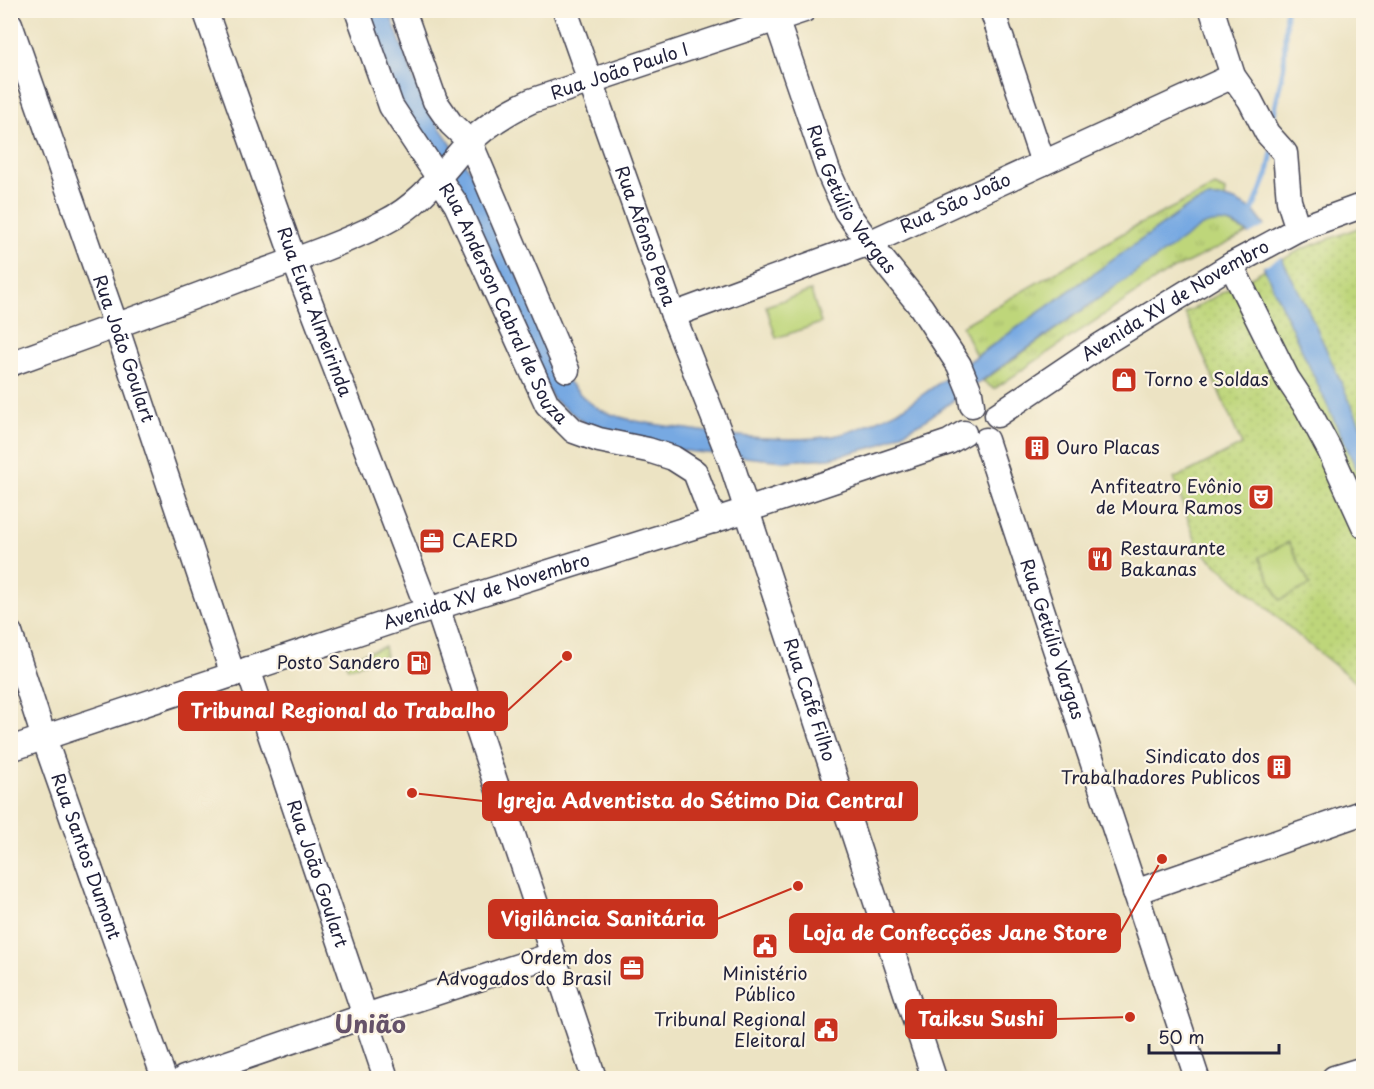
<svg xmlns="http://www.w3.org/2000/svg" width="1374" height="1089" font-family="'Playpen Sans',sans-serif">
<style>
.grass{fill:url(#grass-tufts);stroke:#707c5a;stroke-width:1.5}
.park{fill:url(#park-dots);stroke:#707c5a;stroke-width:1.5}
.garden{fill:#bed67a;stroke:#707c5a;stroke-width:1.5}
.water{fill:#77a9e2;stroke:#4c668e;stroke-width:1.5}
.pier{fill:#ece3c3}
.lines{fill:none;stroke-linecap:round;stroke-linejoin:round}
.stream{stroke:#77a9e2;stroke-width:5}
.minor-casing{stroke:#403f4f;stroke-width:27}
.minor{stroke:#fff;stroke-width:24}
.labels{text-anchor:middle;stroke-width:4.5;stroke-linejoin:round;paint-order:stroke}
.street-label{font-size:18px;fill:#22223b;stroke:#fcf5e5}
.poi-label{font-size:18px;fill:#22223b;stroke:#fcf5e5;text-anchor:end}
.district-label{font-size:24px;font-weight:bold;fill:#655269;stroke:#fcf5e5}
.leader{fill:none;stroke:#c8321e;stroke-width:2}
.callout-dot{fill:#c8321e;stroke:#fcf5e5;stroke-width:2}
.callout{fill:#c8321e;stroke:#c8321e;stroke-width:2}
.callout-label{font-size:20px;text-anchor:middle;font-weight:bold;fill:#fff}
</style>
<defs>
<pattern id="grass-tufts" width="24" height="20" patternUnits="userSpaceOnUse" patternTransform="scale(1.5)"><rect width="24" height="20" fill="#bed67a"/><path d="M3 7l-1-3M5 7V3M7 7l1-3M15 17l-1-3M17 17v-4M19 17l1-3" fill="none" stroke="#a3b76a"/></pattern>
<pattern id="park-dots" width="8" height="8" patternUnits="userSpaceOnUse" patternTransform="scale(1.5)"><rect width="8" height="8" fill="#bed67a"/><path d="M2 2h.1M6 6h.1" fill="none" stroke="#a3b76a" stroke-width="1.8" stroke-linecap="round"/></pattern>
</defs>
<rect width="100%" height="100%" fill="#fcf5e5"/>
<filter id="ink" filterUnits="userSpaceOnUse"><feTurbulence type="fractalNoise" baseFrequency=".0167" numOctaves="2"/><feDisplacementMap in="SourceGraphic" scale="12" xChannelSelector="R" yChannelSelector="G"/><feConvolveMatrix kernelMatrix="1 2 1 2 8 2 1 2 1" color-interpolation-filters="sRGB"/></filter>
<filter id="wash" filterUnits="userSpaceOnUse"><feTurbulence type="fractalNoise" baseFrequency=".008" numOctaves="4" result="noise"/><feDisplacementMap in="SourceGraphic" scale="24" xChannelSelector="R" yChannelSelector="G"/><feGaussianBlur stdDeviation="1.35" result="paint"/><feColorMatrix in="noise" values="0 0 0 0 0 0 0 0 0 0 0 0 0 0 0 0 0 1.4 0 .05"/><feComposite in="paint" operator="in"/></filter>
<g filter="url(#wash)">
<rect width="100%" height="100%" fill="#ece3c3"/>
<g class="grass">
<polygon points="1215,186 1225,191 1224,198 1207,198 1189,206 1009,334 976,356 962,326 1132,228"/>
<polygon points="1214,221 1226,222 1248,233 1166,273 994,389 983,381 1202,225"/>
<polygon points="384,647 386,656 348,668 345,659"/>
</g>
<polygon class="park" points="1363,226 1363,688 1300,637 1198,548 1174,479 1242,445 1185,313 1300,250"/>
<g class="garden">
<polygon points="811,291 821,323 776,338 766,306"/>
<polygon points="1289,542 1310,585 1280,600 1259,557"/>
</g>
<path class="water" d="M366 11H389L423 103 469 170 565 378C576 390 588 404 603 411 629 422 659 425 687 429 734 436 785 443 833 436 858 431 882 418 905 407L1189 206 1208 198H1224L1235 201 1253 210 1265 226 1307 307 1363 431V483L1248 233C1232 222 1220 219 1202 226L924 421 878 446 830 458 784 461 686 451 621 440 589 426 553 399 402 110Z"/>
<polygon class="pier" points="1267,225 1283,256 1262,267 1247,236"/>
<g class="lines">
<g class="stream">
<polyline points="1274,114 1284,64 1286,10"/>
<polyline points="1250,216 1268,173 1272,152"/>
</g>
</g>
</g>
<g filter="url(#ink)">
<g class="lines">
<g class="minor-casing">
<g id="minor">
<path id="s1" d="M205 10 294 260 428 610"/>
<path id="s2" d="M357 10 391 106 456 204 547 404 574 431 599 440 648 450 673 458 695 472 714 521"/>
<polyline points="403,10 435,101 451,124 470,142 567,370"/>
<path id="s3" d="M565 10 673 315 730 459 934 1078"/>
<path id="s4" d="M773 10 828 171 846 211 869 243 921 307 959 365 970 392 972 405"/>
<polyline points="992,10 1043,163"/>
<polyline points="1212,10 1233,76 1250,100 1267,133 1285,153 1289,201 1298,229"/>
<path id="s5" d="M10 24 116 326 233 675"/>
<polyline points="1231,265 1287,378 1307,408 1329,449 1364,526"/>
<path id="s6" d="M673 315 869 243 1233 76"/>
<path id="s7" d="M10 364C88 336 165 308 241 279 289 262 340 245 385 222 418 206 438 178 461 151 480 130 505 113 531 101L804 10"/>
<path id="s8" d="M997 415 1101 345 1231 265 1298 229 1364 205"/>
<path id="s9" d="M986 440 1197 1078"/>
<polyline points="437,607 594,1078"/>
<path id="s10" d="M10 633 44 738 164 1078"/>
<path id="s11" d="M248 669 386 1078"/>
<path id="s12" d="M10 749 390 622 747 510 949 442 964 433"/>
<polyline points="1135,892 1364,812"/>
<polyline points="184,1078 365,1016 552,955"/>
<polyline points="1334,1078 1364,1069"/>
</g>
</g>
<use href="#minor" class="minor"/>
</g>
</g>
<defs>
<g id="shop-square" transform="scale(1.35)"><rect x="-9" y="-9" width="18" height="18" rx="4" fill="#c8321e" stroke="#fcf5e5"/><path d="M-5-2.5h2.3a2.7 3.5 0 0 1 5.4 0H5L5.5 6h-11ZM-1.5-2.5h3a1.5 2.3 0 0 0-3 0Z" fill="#fff"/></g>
<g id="building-square" transform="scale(1.35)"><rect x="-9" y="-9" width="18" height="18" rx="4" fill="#c8321e" stroke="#fcf5e5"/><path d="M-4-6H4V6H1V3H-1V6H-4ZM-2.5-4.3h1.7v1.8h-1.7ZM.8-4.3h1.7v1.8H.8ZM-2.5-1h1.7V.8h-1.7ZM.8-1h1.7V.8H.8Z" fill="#fff"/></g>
<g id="theatre-square" transform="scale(1.35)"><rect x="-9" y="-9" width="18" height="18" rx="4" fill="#c8321e" stroke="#fcf5e5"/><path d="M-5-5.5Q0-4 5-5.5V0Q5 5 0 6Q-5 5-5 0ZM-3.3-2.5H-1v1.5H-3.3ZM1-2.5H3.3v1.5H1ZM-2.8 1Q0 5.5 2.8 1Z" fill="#fff"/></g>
<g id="office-square" transform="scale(1.35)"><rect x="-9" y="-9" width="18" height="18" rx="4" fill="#c8321e" stroke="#fcf5e5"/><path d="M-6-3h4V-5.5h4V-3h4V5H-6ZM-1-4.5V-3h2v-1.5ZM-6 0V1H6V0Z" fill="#fff"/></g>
<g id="restaurant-square" transform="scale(1.35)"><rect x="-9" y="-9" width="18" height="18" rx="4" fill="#c8321e" stroke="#fcf5e5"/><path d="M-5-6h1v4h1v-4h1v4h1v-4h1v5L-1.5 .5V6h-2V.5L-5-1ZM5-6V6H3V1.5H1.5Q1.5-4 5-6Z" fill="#fff"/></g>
<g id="fuel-square" transform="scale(1.35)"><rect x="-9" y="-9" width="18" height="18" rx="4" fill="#c8321e" stroke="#fcf5e5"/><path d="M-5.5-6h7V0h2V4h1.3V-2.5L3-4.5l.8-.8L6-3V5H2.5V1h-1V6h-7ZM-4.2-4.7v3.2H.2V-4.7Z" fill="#fff"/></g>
<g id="civic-square" transform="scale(1.35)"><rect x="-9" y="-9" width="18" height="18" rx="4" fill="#c8321e" stroke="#fcf5e5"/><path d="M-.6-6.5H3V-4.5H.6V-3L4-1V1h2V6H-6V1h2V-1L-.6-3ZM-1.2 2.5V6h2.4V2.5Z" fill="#fff"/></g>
</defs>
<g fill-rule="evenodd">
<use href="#shop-square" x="1124" y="380"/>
<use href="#building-square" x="1037" y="448"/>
<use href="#theatre-square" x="1261" y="497"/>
<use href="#office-square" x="432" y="541"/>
<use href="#restaurant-square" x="1100" y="559"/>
<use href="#fuel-square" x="419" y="663"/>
<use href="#building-square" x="1279" y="767"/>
<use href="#civic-square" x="765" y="946"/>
<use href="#office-square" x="632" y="968"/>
<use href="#civic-square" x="826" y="1030"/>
</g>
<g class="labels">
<g class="street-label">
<text dy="6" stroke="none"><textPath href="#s7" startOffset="686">Rua João Paulo I</textPath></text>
<text dy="6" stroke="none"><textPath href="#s4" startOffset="206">Rua Getúlio Vargas</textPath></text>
<text dy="6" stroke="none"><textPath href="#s6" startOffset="304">Rua São João</textPath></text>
<text dy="6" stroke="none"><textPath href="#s3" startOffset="240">Rua Afonso Pena</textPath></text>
<text dy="6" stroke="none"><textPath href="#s8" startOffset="212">Avenida XV de Novembro</textPath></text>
<text dy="6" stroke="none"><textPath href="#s2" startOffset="330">Rua Anderson Cabral de Souza</textPath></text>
<text dy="6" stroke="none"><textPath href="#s1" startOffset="321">Rua Euta Almeirinda</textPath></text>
<text dy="6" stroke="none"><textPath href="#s5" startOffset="344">Rua João Goulart</textPath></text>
<text dy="6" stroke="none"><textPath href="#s12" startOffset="502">Avenida XV de Novembro</textPath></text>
<text dy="6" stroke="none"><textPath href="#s9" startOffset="210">Rua Getúlio Vargas</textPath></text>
<text dy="6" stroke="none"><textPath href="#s3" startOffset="732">Rua Café Filho</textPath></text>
<text dy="6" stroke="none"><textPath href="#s10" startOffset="236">Rua Santos Dumont</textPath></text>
<text dy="6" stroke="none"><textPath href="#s11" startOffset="216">Rua João Goulart</textPath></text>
</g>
<g class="poi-label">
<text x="1144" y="386" text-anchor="start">Torno e Soldas</text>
<text x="1056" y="454" text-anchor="start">Ouro Placas</text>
<text x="1242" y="493">Anfiteatro Evônio<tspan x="1242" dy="21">de Moura Ramos</tspan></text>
<text x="452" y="547" text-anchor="start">CAERD</text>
<text x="1120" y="555" text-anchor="start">Restaurante<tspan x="1120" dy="21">Bakanas</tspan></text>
<text x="400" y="669">Posto Sandero</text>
<text x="1260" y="763">Sindicato dos<tspan x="1260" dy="21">Trabalhadores Publicos</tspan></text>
<text x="612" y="964">Ordem dos<tspan x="612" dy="21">Advogados do Brasil</tspan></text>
<text x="765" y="980" text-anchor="middle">Ministério<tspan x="765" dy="21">Público</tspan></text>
<text x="806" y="1026">Tribunal Regional<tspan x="806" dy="21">Eleitoral</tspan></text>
</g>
<g class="district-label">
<text x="370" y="1033">União</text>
</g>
</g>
<path class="leader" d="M567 656L507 711M412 793L483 801M798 886L717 919M1162 859L1120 933M1130 1017L1056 1019"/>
<g class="callout-dot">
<circle cx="567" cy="656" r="6"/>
<circle cx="412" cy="793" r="6"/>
<circle cx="798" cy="886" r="6"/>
<circle cx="1162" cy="859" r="6"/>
<circle cx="1130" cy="1017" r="6"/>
</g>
<g class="callout">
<rect x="179" y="692" width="328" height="38" rx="6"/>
<rect x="483" y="782" width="434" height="38" rx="6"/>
<rect x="489" y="900" width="228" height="38" rx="6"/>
<rect x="790" y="914" width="330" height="38" rx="6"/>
<rect x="906" y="1000" width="150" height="38" rx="6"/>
</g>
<g class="callout-label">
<text x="343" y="718">Tribunal Regional do Trabalho</text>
<text x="700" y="808">Igreja Adventista do Sétimo Dia Central</text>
<text x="603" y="926">Vigilância Sanitária</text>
<text x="955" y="940">Loja de Confecções Jane Store</text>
<text x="981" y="1026">Taiksu Sushi</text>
</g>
<rect width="1374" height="1089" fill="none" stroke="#fcf5e5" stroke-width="36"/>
<path d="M1149 1044v9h130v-9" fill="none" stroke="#22223b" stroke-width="3"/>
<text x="1158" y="1044" font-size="18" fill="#22223b" stroke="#fcf5e5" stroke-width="4.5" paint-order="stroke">50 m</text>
</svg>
